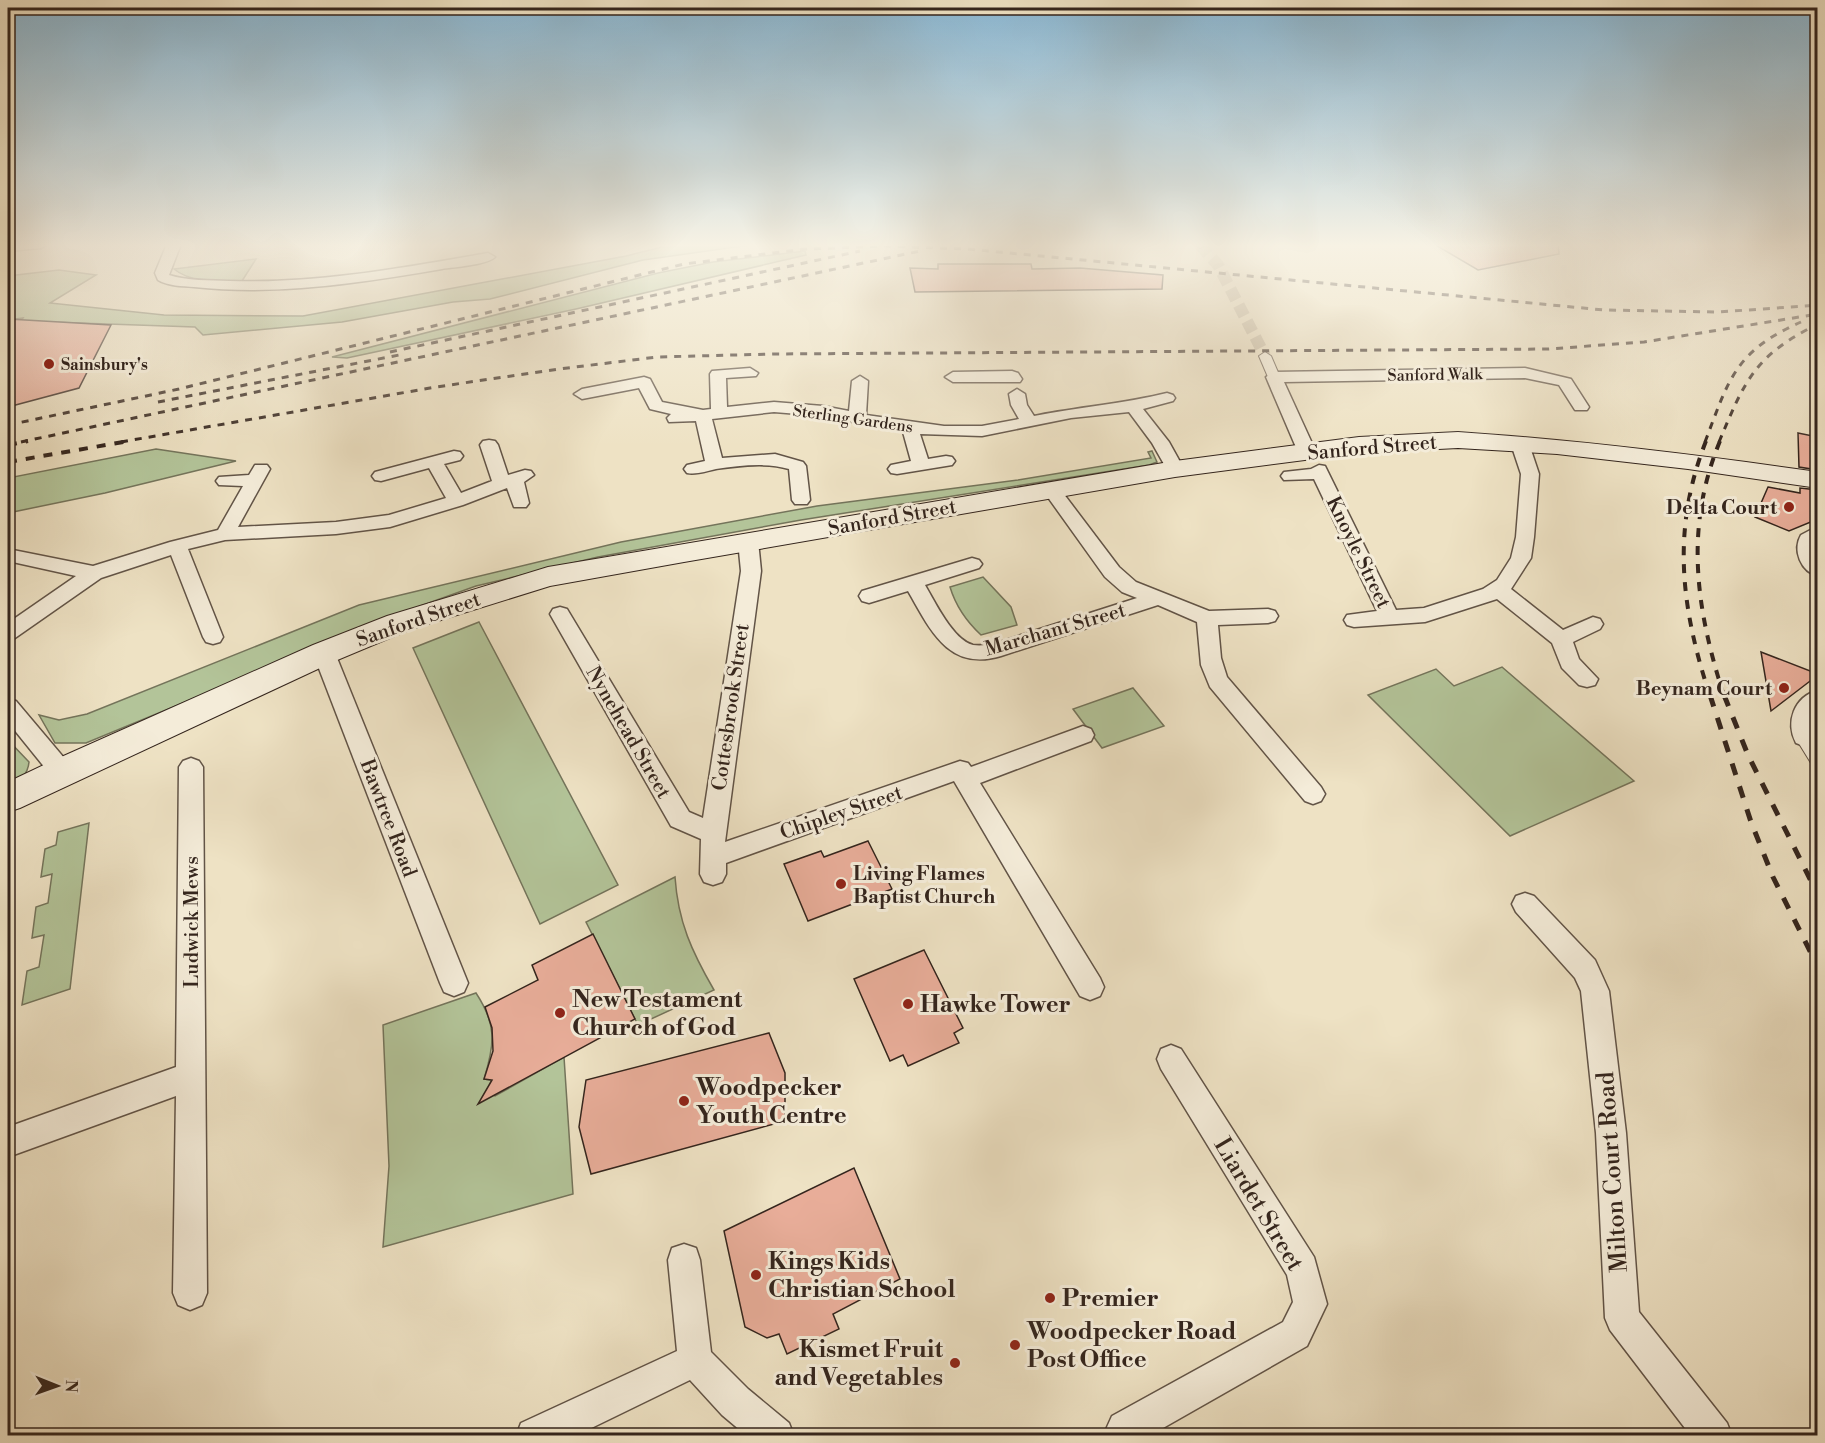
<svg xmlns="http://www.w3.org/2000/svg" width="1825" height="1443" font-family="'Libre Bodoni',serif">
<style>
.green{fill:#b3c499;stroke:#74745b;stroke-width:1.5}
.building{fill:#e8ad99;stroke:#34251d;stroke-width:1.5}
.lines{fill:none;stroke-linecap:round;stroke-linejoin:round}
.pedestrian-tunnel{stroke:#c9bca3;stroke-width:12;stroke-dasharray:12 6;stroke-linecap:butt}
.pedestrian-casing{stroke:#625447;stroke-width:2}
.minor-casing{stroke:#625447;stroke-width:3}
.secondary-casing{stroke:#34251d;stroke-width:2}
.pedestrian{fill:#f4ecd9;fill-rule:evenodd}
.minor{fill:#f4ecd9;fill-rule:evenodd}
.secondary{fill:#f4ecd9;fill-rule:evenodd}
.rail-far2{stroke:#34251d;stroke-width:3;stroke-dasharray:7 7;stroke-linecap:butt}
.rail-far1{stroke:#34251d;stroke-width:4;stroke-dasharray:9 9;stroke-linecap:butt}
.rail{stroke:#34251d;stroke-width:5;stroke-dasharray:12 12;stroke-linecap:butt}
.poi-dot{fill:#8f2418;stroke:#f4ecd9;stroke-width:2}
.labels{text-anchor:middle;stroke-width:6;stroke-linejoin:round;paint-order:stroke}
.far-poi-label{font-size:16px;font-weight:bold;fill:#34251d;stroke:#f4ecd9;text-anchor:start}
.far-street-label{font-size:16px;fill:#34251d;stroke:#f4ecd9}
.street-label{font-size:20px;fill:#34251d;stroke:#f4ecd9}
.poi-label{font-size:20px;font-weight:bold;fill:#34251d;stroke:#f4ecd9;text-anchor:end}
.near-poi-label{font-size:24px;font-weight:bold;fill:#34251d;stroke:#f4ecd9;text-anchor:start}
.near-street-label{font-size:24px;fill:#34251d;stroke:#f4ecd9}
</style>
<rect width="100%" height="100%" fill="#eee2c4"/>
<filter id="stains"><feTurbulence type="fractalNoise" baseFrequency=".00333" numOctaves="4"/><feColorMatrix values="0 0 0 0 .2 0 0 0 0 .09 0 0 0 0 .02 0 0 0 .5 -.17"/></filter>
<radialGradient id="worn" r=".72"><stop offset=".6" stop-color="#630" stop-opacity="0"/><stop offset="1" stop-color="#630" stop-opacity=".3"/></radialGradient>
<g class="green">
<polygon points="674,244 757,244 643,260 490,299 453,302 342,322 203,335 195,327 21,321 23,318 8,320 8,276 59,270 96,275 50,303 164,315 303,316 626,256"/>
<polygon points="805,251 806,255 576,309 347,358 332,357 658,273 713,262"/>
<path d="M256 259 242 281C220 281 192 284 174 269Z"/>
<polygon points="156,449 236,461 105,493 8,513 8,478"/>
<polygon points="1152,451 1157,462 1149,465 801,520 598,557 476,586 398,614 86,743 55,743 39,715 59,720 87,714 359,605 621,542 817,506 1018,480 1151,458 1148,452"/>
<path d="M983 577 1011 607 1017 625 981 635C966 621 956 607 950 587Z"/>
<polygon points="479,622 618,885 540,924 413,648"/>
<polygon points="1502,667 1634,781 1510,836 1368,695 1436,669 1454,686"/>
<polygon points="1133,688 1164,726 1102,748 1073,709"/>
<path d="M8 740 29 762C28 775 19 782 8 788Z"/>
<polygon points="89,823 70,989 22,1005 27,971 39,967 44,935 32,938 36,907 48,903 52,874 41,877 45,849 56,845 58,832"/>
<path d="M675 877C678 922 692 952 714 990L638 1025 586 922Z"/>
<path d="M476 993C497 1025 495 1043 484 1079L492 1080 486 1092 495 1096 564 1057 573 1194 383 1247 389 1166 383 1025Z"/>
</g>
<g class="building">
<polygon points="1434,244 1558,244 1559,254 1478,270"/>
<polygon points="938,264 1031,264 1032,269 1080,268 1163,275 1162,289 915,292 910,268 938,269"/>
<polygon points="8,319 111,325 79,388 8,407"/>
<polygon points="1798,433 1818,437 1818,470 1799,467"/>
<polygon points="1768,487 1800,493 1800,488 1818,490 1818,519 1789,531 1755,517"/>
<polygon points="1761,652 1818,674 1818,675 1771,711"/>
<polygon points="868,841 892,889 808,921 784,864 821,851 824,857"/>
<polygon points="593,934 635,1019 478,1104 492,1080 484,1079 493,1051 492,1028 485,1007 538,980 532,965"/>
<polygon points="924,950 963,1028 954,1033 959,1043 908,1066 903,1055 890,1061 854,979"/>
<polygon points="769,1033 785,1073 785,1121 591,1174 579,1127 586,1080"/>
<polygon points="854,1168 900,1279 833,1314 839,1329 787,1354 779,1334 767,1338 745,1327 724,1231"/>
</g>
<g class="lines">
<polyline class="pedestrian-tunnel" points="1200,245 1218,265 1265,356"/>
<g class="pedestrian-casing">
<g id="pedestrian">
<polygon points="1194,244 1205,244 1205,245 1200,248"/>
<polygon points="1265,352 1271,356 1280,377 1278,380 1274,381 1268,377 1259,356"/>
<path d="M1804 730C1820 735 1818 751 1818 765L1811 763 1795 737 1798 732Z"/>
</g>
</g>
<g class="minor-casing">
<g id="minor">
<polygon points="8,244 48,244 41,248 8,251"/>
<path d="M167 244H181L169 275C187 281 210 280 229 281 316 284 402 268 488 253L495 257C487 265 454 267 442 269 360 283 277 296 194 287 182 286 168 286 158 280L155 273Z"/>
<path d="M750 368 758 373 756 376 726 378 727 407 774 402 823 406 849 411 852 381 860 376 868 381 866 415 944 426H982L1019 419 1011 405 1009 394 1017 389 1025 394 1027 405 1034 416C1078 407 1123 404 1167 393L1173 395 1175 398 1173 401 1143 409 1169 442 1184 469 1181 473H1169L1152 443 1129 412 1071 418 982 436 920 434 928 459 946 456 952 457 955 461 952 465 946 466 897 474 891 473 888 469 891 465 911 461 903 432 823 416 774 412 712 419 722 458 775 454 803 462 806 466 810 500 807 504H795L792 500 789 469C766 462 739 466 716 469 706 471 697 475 687 473L684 469 687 465 705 461 696 421 669 422 667 418 671 414 650 409 639 388 582 399 574 394 582 389 644 377 650 379 662 402 703 410 711 409 710 374 712 371Z"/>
<polygon points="1525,368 1571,379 1589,407 1587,410 1575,410 1559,385 1525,378 1284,382 1316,452 1313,456 1301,456 1298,452 1266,377 1274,372"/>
<polygon points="1012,371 1018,373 1022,379 1020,382 953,382 945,377 953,372"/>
<polygon points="1520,439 1526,440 1529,444 1539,474 1534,537 1531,558 1511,589 1563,630 1593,617 1600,619 1603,624 1600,629 1573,642 1579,659 1598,679 1595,685 1587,687 1579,685 1562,668 1552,643 1497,599 1425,622 1354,627 1347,625 1344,620 1347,615 1377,611 1314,479 1284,480 1281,476 1284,472 1311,469 1319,465 1325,466 1396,610 1424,608 1483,589 1497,580 1511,558 1516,537 1521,474 1511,444 1514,440"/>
<polygon points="489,440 495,441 498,445 508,475 525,470 531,471 534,475 524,482 529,503 526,507 514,507 507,488 463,505 390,527 336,534 225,540 188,549 223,637 220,642 213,644 206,642 203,637 171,555 101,578 15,638 8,640 8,623 76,576 8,561 8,549 93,566 170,542 218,530 243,486 219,485 216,481 219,477 249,475 255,465 267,465 270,469 238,527 336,522 389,515 446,498 429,468 381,481 375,480 372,476 375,472 454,451 460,452 463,456 460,460 444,464 461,493 492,481 480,445 483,441"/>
<path d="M1051 484 1057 485 1119 567 1136 582 1209 611 1268 609 1275 611 1278 616 1275 621 1268 623 1218 625 1221 658 1227 677 1321 787 1325 794 1321 801 1313 804 1305 801 1210 687 1201 665 1197 622 1158 605 1001 656C948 672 930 629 908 591L869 603 862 601 859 596 862 591 972 558 979 560 982 564 979 568 925 585C935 602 953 640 973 645 980 646 987 645 993 644L1137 598 1122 592 1105 577 1042 489 1045 485Z"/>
<path d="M1818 526V576C1801 572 1792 550 1801 535Z"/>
<polygon points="748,535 755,537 758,541 761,571 725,842 960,761 968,763 971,767 1075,729 1083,726 1091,729 1094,735 1091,741 980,783 1100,978 1104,987 1100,996 1090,1000 1080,996 954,781 726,863 726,874 722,882 713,885 704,882 700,874 701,839 671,826 550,614 553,609 560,607 567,609 689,812 703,818 741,571 738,541 741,537"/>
<polygon points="324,645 331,648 335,653 468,983 464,992 454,996 444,992 440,983 313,653 317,648"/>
<path d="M1818 690V711L1813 726 1815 737 1812 743 1804 746 1796 743C1785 722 1794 697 1818 690Z"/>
<polygon points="8,699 16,701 70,765 74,772 70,779 62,781 54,779 8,722"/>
<polygon points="191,758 199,761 203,767 207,1293 202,1305 190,1310 178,1305 173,1293 176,1096 8,1157 8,1127 176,1067 179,767 183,761"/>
<polygon points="1525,893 1534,896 1595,960 1609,991 1626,1133 1639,1312 1727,1423 1732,1436 1691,1436 1610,1330 1605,1318 1596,1133 1581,991 1575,978 1516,912 1512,904 1516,896"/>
<polygon points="1171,1045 1181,1049 1314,1257 1327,1304 1307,1346 1149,1436 1103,1436 1112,1416 1283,1322 1293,1302 1287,1275 1161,1069 1157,1059 1161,1049"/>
<polygon points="684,1244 696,1248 700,1260 711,1352 748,1389 789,1423 794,1436 747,1436 722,1415 690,1380 575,1436 516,1436 521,1423 677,1351 668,1260 672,1248"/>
</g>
</g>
<g class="secondary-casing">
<path id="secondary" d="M1458 432C1579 440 1698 455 1818 472V488L1688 469 1557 454 1458 448 1359 453 1175 477 684 562 550 586 409 630 335 661 20 808 8 812V782L50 762 313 645 387 616 548 567 1175 461 1359 437Z"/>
</g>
<use href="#pedestrian" class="pedestrian"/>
<use href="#minor" class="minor"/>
<use href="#secondary" class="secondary"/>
<g class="rail-far2">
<polyline points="390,352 860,251"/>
<polyline points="158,402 399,355"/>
<polyline points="8,425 179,389 684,264 805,249 886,246 968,249 1604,310 1719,312 1818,305"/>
<polyline points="21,442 920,251"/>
<polyline points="121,442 436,387 559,369 657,357 773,354 1548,349 1644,342 1818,314"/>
<path d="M1705 442C1729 379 1735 351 1801 322"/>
<path d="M1719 442C1745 380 1755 355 1818 324"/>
</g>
<g class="rail-far1">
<path d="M1706 441C1671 530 1681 608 1710 696"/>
<path d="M1720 441C1684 528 1696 609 1724 696"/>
<polyline points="8,445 28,441"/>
<polyline points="8,462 129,441"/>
</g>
<g class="rail">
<polyline points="1710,695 1751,822 1773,877 1818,967"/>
<polyline points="1724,695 1748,755 1818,895"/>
</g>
</g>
<linearGradient id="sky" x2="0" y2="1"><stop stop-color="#89b8d5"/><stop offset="0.55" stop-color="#f7f2e4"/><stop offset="1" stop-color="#f7f2e4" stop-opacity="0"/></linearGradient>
<rect width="1825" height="446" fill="url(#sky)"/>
<g class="poi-dot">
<circle cx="49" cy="364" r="6"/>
<circle cx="1789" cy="507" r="6"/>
<circle cx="1784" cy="688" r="6"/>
<circle cx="841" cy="884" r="6"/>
<circle cx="908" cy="1004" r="6"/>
<circle cx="560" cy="1013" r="6"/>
<circle cx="684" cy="1101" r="6"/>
<circle cx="756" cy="1275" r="6"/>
<circle cx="1050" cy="1298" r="6"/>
<circle cx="1015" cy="1345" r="6"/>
<circle cx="955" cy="1363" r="6"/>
</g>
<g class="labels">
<g class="far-poi-label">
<text x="61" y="370">Sainsbury's</text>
</g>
<g class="far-street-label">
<text transform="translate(1435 374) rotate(-1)" y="6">Sanford Walk</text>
<text transform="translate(853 418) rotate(8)" y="6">Sterling Gardens</text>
</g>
<g class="street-label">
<text transform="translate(1372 447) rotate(-5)" y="7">Sanford Street</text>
<text transform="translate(892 517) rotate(-10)" y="7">Sanford Street</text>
<text transform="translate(1359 552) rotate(64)" y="7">Knoyle Street</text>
<text transform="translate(418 619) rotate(-19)" y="7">Sanford Street</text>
<text transform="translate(1055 629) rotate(-16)" y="7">Marchant Street</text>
<text transform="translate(730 707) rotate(-82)" y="7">Cottesbrook Street</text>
<text transform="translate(629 732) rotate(60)" y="7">Nynehead Street</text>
<text transform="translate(841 812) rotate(-19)" y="7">Chipley Street</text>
<text transform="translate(389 818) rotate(69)" y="7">Bawtree Road</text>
<text transform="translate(191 922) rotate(-90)" y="7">Ludwick Mews</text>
</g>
<g class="poi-label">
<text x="1777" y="514">Delta Court</text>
<text x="1772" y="695">Beynam Court</text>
<text x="853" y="880" text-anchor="start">Living Flames<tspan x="853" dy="23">Baptist Church</tspan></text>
</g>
<g class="near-poi-label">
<text x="572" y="1007">New Testament<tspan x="572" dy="28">Church of God</tspan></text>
<text x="920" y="1012">Hawke Tower</text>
<text x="696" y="1095">Woodpecker<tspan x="696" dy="28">Youth Centre</tspan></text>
<text x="768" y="1269">Kings Kids<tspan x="768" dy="28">Christian School</tspan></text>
<text x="1062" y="1306">Premier</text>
<text x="1027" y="1339">Woodpecker Road<tspan x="1027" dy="28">Post Office</tspan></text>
<text x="943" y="1357" text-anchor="end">Kismet Fruit<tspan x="943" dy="28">and Vegetables</tspan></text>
</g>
<g class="near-street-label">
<text transform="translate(1612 1172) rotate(-94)" y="8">Milton Court Road</text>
<text transform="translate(1259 1204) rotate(59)" y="8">Liardet Street</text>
</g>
</g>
<rect width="1825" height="1443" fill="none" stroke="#eee2c4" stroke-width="30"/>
<rect x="9" y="9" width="1807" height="1425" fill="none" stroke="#34251d" stroke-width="3"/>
<rect x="15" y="15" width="1795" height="1413" fill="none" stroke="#34251d" stroke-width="1.5"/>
<g transform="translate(57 1386) rotate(91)" stroke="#f4ecd9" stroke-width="4.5" paint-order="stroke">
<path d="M0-4.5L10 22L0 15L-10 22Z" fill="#34251d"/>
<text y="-9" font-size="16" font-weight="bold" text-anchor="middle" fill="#34251d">N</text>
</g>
<rect width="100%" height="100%" filter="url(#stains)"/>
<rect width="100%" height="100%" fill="url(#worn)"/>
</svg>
